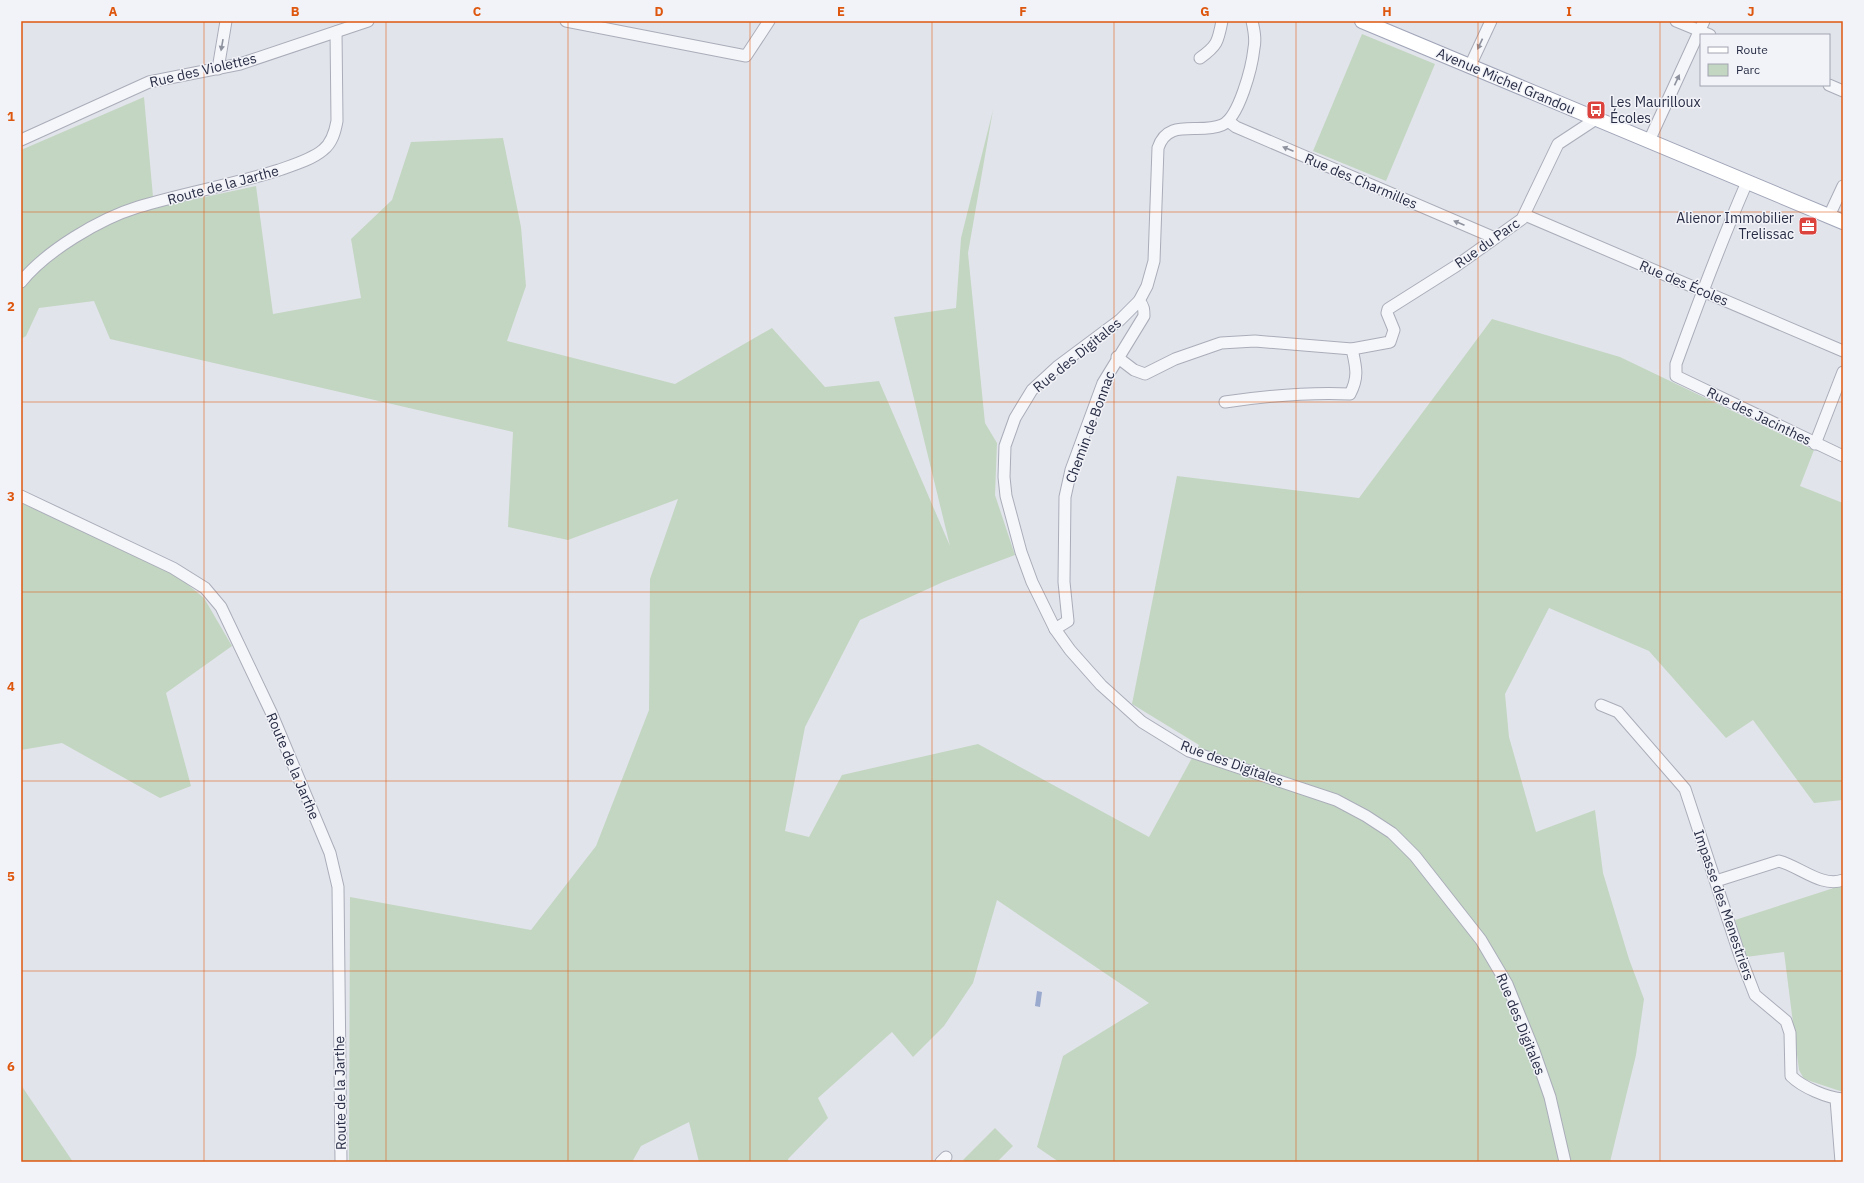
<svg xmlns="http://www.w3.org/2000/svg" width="1864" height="1183" font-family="'IBM Plex Sans',sans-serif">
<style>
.green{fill:#c3d6c2}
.water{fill:#9aa9ce}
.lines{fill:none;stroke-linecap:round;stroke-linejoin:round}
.minor-casing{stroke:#aaadb9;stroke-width:13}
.major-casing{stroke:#a0a5b8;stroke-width:16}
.minor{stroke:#f5f6f9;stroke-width:11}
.major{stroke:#fff;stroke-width:14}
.oneway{fill:#8e929f}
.grid{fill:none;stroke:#de570f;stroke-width:1;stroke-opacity:0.55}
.labels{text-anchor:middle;stroke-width:3;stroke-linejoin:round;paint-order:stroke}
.street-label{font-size:14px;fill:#282d45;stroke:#f2f3f8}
.poi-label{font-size:14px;fill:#282d45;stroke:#f2f3f8;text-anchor:start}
.neatline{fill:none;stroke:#de570f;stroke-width:1.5}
.grid-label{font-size:13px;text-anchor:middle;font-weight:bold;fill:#de570f}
</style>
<rect width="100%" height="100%" fill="#e2e4eb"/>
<g class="green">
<polygon points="1362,34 1435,64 1386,181 1313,151"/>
<polygon points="144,97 154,208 256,186 273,314 361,298 351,239 392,200 411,142 503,138 521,227 526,286 507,341 675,384 772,328 825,387 879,381 950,546 894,317 956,308 961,238 993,110 968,253 985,423 997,443 995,495 1015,555 943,582 860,620 805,727 785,831 809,837 842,775 978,744 1149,837 1199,745 1132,704 1177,476 1359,498 1492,319 1620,357 1814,450 1800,486 1843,503 1843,800 1814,803 1753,720 1726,738 1649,651 1549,608 1505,694 1509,737 1536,832 1595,810 1603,873 1629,959 1644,999 1636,1055 1610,1162 1059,1162 1037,1147 1063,1056 1149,1003 997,900 973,983 944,1026 913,1057 892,1032 818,1098 828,1118 788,1159 789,1162 699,1162 689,1122 641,1146 632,1162 349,1162 350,897 531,930 596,846 649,710 650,579 678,499 568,540 508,527 513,432 110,339 94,301 39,308 26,336 21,339 21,150"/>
<polygon points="21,503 175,574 204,598 232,646 166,693 191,786 160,798 62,743 21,750"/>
<polygon points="1843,885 1843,1092 1804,1079 1799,1070 1784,952 1746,957 1735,920"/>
<polygon points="21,1085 73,1162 21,1162"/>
<polygon points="995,1128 1013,1146 997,1162 965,1162 963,1160"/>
</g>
<polygon class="water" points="1037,991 1042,992 1040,1007 1035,1006"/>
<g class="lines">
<g class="minor-casing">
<g id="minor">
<polyline points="566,21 746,56 769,21"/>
<path d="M1252 21C1254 30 1256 39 1254 48 1252 67 1239 118 1222 125 1199 135 1168 117 1158 148L1154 261 1147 286 1139 301 1120 320 1057 367 1032 390 1015 418 1005 446 1004 477 1006 496 1021 552 1032 582 1055 629 1070 650 1101 685 1142 722 1189 751 1336 800 1366 816 1392 833 1415 856 1481 940 1507 984 1534 1051 1550 1097 1565 1162"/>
<polyline points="1676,21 1710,35"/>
<path d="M1200 58C1217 46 1218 42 1222 21"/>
<polyline points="1470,66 1491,21"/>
<polyline points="218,69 226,21"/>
<polyline points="1829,85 1843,91"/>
<polyline points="1228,121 1236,127 1495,238"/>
<polyline points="21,140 149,82 240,64 368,21"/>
<polyline points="1649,141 1704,21"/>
<path d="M1747 182C1721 242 1698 303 1676 364V376L1843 456"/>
<polyline points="1525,215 1843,351"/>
<polyline points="1829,216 1843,186"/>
<path d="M21 282C46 251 99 219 138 207 184 193 232 185 279 170 293 165 311 160 323 150 332 143 335 132 337 121L336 32"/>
<polyline points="1117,357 1134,370 1145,374 1175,359 1221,343 1255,341 1352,349 1390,342 1394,330 1387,313 1388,309 1456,266 1522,219 1558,144 1596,119"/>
<path d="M1225 402C1266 396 1308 392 1350 394 1359 377 1356 367 1352 349"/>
<polyline points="1815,444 1843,372"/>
<polyline points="21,496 173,568 205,588 221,607 271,712 330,853 338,887 341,1162"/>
<path d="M1055 629 1068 621 1064 582 1065 497 1071 470 1103 383 1144 316C1144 310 1144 306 1139 301"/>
<path d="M1601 705 1618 712 1685 789 1740 956 1755 995 1786 1021 1790 1033 1791 1076C1802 1087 1827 1098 1843 1099"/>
<path d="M1716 881 1779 861C1799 866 1822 888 1843 880"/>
<polyline points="1836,1099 1841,1162"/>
<polyline points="941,1162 946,1157"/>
</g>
</g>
<g class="major-casing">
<polyline id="major" points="1362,21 1843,222"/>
</g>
<use href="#minor" class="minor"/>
<use href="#major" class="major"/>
</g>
<defs><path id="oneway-solid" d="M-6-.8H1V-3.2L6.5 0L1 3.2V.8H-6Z"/></defs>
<g class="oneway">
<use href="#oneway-solid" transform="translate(1480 44) rotate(115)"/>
<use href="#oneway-solid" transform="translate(222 45) rotate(100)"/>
<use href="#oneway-solid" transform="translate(1677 80) rotate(-65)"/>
<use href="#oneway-solid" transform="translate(1288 149) rotate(-157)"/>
<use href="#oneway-solid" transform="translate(1459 223) rotate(-157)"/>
</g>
<path class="grid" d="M204 21V1162M386 21V1162M568 21V1162M750 21V1162M932 21V1162M1114 21V1162M1296 21V1162M1478 21V1162M1660 21V1162M21 212H1843M21 402H1843M21 592H1843M21 781H1843M21 971H1843"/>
<defs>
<g id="bus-square" transform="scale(1)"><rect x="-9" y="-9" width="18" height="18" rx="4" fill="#db433c" stroke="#f2f3f8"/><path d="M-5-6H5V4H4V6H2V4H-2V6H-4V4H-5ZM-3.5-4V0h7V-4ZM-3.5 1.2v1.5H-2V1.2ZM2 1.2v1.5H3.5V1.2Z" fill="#fff"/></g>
<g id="office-square" transform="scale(1)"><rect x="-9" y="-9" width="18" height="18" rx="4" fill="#db433c" stroke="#f2f3f8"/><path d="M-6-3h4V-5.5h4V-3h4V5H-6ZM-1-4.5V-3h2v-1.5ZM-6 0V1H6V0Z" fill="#fff"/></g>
</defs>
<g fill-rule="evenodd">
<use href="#bus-square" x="1596" y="110"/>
<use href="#office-square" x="1808" y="226"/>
</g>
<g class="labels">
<g class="street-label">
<text transform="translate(203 70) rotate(-13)" y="5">Rue des Violettes</text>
<text transform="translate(1506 81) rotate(23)" y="5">Avenue Michel Grandou</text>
<text transform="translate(1361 181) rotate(23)" y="5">Rue des Charmilles</text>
<text transform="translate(223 185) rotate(-15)" y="5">Route de la Jarthe</text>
<text transform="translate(1487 243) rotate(-35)" y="5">Rue du Parc</text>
<text transform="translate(1684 283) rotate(23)" y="5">Rue des Écoles</text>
<text transform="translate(1077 355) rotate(-39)" y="5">Rue des Digitales</text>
<text transform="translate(1759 416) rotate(26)" y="5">Rue des Jacinthes</text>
<text transform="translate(1090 427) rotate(-70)" y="5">Chemin de Bonnac</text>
<text transform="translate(1232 763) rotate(20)" y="5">Rue des Digitales</text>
<text transform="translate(293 766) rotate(67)" y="5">Route de la Jarthe</text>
<text transform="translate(1724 905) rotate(71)" y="5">Impasse des Menestriers</text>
<text transform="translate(1521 1024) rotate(68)" y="5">Rue des Digitales</text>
<text transform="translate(340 1093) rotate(-91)" y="5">Route de la Jarthe</text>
</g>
<g class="poi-label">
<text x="1610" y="107">Les Maurilloux<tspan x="1610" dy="16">Écoles</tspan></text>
<text x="1794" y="223" text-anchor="end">Alienor Immobilier<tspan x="1794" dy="16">Trelissac</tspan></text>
</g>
</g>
<rect width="1864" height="1183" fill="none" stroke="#f2f3f8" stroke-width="44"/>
<rect x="1700" y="34" width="130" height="52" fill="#f2f3f8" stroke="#a1a4b0"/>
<rect x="1708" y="47" width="20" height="6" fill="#ffffff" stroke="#a1a4b0"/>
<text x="1736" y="54" font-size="12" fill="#282d45">Route</text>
<rect x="1708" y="64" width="20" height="12" fill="#c3d6c2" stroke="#a1a4b0"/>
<text x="1736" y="74" font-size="12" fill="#282d45">Parc</text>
<rect x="22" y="22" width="1820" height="1139" class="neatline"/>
<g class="grid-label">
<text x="113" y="16">A</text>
<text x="295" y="16">B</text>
<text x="477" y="16">C</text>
<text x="659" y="16">D</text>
<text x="841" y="16">E</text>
<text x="1023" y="16">F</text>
<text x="1205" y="16">G</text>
<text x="1387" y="16">H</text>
<text x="1569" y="16">I</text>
<text x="1751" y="16">J</text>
<text x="11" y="121">1</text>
<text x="11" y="311">2</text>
<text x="11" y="501">3</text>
<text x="11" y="691">4</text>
<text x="11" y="881">5</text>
<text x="11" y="1071">6</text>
</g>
</svg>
